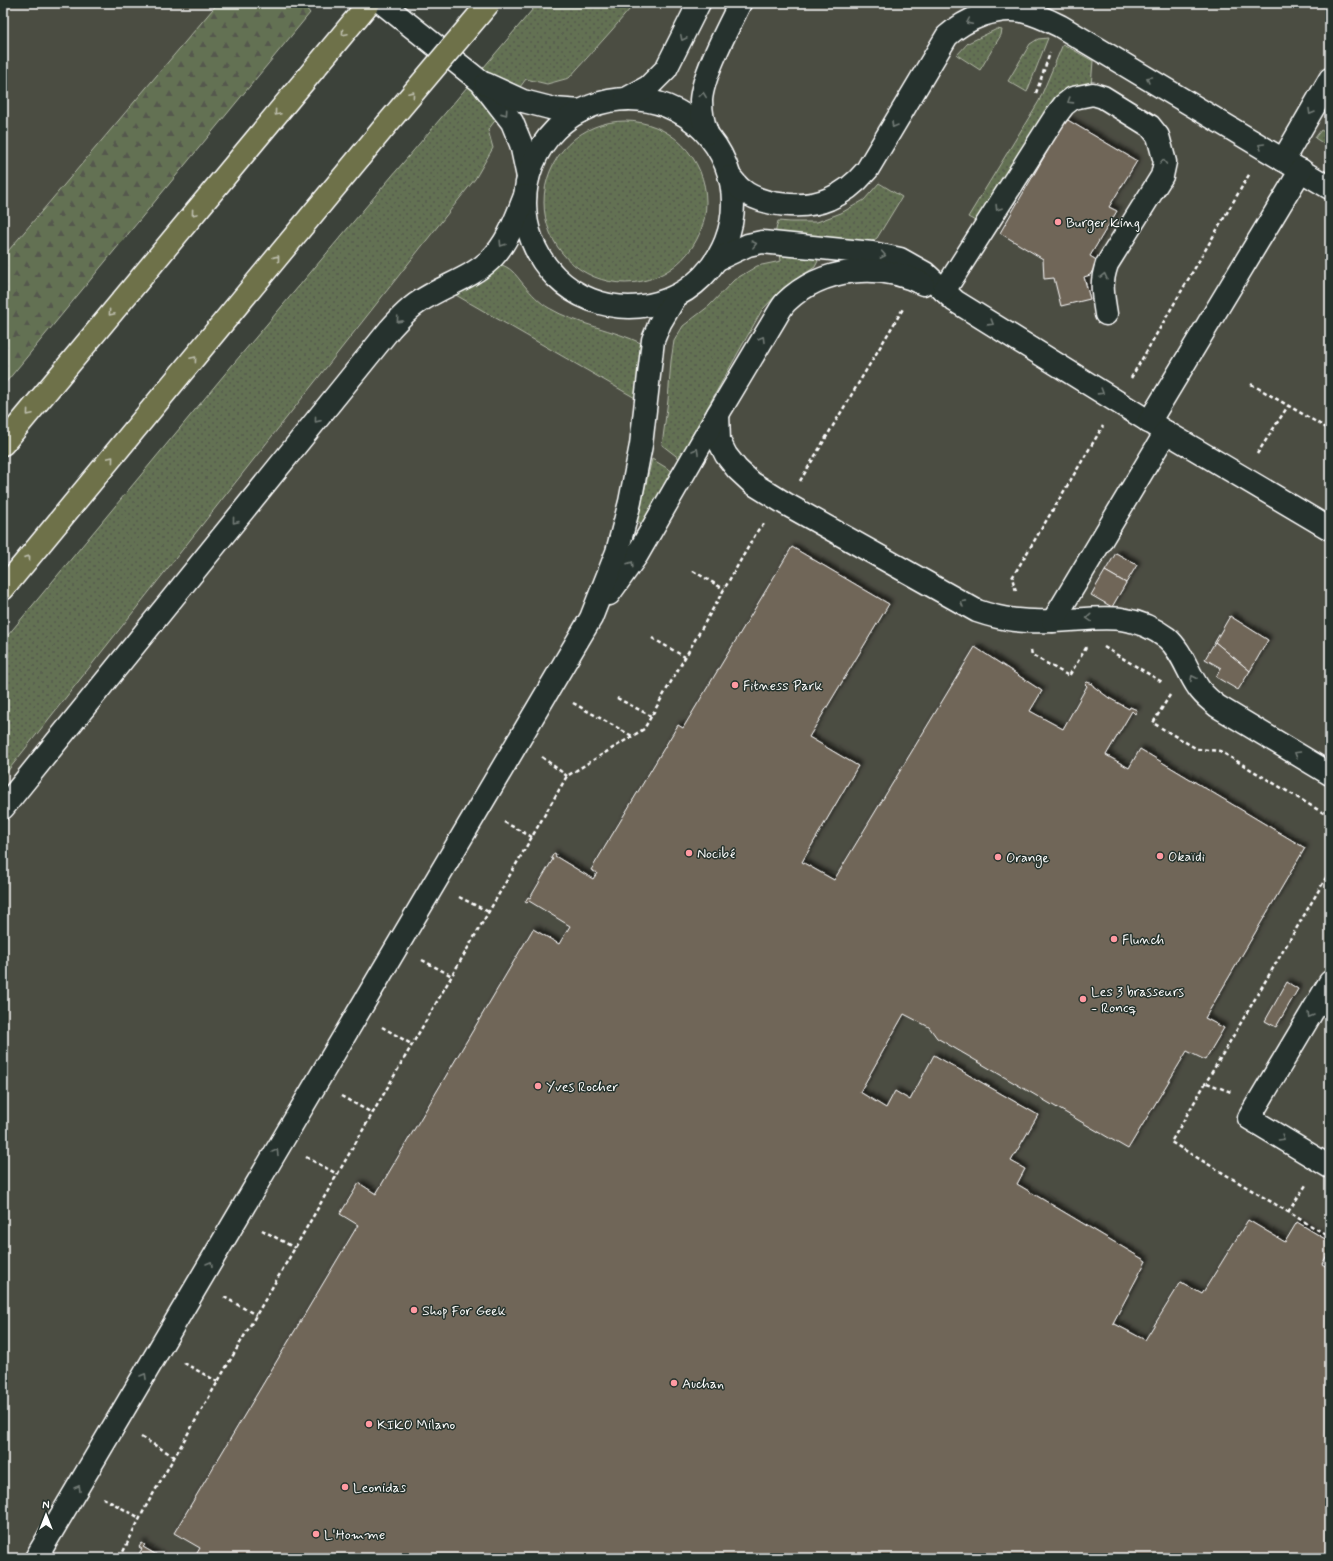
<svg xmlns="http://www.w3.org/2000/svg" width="1333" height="1561" font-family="Mynerve,sans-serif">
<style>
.built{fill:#4c4d43}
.grass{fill:url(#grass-dots);stroke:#b2b8a8}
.forest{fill:url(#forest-firs);stroke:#b2b8a8}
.building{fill:#706659;stroke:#fff;filter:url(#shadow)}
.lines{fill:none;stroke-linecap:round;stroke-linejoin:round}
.minor-casing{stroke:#fff;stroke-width:25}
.highway-casing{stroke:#fff;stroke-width:25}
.path{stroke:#fff;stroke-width:2.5;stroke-dasharray:4 3;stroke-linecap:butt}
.minor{stroke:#26332d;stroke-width:22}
.highway{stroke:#6e714a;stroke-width:22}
.highway-bridge-casing{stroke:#fff;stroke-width:25;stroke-linecap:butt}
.highway-bridge{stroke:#6e714a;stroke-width:22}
.oneway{stroke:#727a76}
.oneway2{stroke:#bebfae}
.poi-dot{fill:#ff9aa2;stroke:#26332d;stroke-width:1.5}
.labels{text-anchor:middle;stroke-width:3;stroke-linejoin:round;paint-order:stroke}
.poi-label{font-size:14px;fill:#fff;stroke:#26332d;text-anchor:start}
</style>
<defs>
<pattern id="grass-dots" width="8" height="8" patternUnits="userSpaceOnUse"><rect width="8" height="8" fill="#647152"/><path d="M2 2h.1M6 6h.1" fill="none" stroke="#54594e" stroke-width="1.8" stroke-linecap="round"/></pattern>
<pattern id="forest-firs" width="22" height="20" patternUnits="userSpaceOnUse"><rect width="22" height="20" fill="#647152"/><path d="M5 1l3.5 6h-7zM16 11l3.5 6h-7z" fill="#54594e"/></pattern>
<filter id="shadow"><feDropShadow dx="3.5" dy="-3.5" stdDeviation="2" flood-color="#0009"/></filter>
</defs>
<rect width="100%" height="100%" fill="#3c423a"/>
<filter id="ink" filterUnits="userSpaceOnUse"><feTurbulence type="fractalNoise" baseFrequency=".025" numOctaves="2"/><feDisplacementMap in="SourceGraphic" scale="8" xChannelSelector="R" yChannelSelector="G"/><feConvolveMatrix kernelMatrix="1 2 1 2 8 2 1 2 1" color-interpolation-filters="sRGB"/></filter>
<g filter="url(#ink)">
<g class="built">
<polygon points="3,3 218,3 3,257"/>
<polygon points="635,3 1330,3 1330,1558 3,1558 3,777 475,179 493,148 488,130 526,79 547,84 569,78 612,30"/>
</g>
<g class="grass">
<polygon points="538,3 635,3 612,30 569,78 547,84 526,79 488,130 493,148 475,179 3,777 3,641 229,369"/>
<polygon points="997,29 1002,30 1001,35 980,70 957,55 968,43"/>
<polygon points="1048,38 1027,92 1008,81 1030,44 1038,39"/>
<polygon points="1063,44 1093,61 1091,86 1063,94 1048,106 979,223 968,217 1039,101"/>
<circle cx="625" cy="202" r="81"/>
<polygon points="1321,130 1330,135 1330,148 1315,138"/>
<polygon points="879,183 902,197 877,238 871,242 775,234 778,221 790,222 817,222 841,213 864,200"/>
<polygon points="780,254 815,257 818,261 815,267 783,288 762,310 691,437 687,448 680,459 662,445 668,400 671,361 674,341 683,326 709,306 734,280 757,266 781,261"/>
<path d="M502 265C513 269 517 277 524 285 531 293 540 303 549 308 578 325 612 329 643 344L637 399 454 294 484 279Z"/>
<polygon points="652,459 675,473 643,524 637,521"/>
</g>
<polygon class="forest" points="218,3 302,3 310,13 3,386 3,257"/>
<g class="building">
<polygon points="1066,119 1137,161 1109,207 1117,211 1090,256 1098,261 1090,275 1084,277 1090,299 1061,306 1054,278 1044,279 1043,259 1000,233"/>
<polygon points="792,547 889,604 809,737 858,766 802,862 834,880 975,647 1042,691 1030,711 1063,729 1087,686 1085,684 1087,682 1093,684 1093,686 1109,698 1129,709 1130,707 1137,710 1135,714 1132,711 1106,755 1129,768 1140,749 1305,848 1205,1018 1224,1028 1205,1060 1187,1051 1128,1149 937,1038 929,1027 904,1014 860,1092 886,1108 895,1091 910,1100 934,1055 1038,1115 1011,1161 1025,1169 1017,1184 1146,1261 1113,1323 1145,1340 1181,1282 1202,1294 1248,1220 1285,1242 1297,1222 1330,1242 1330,1250 1322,1264 1330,1269 1330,1558 988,1558 979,1553 976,1558 194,1558 200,1548 174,1533 358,1225 340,1214 359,1183 376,1194 533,929 559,944 570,926 529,901 527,903 525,902 528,897 530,898 553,859 551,858 554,853 556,854 555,856 593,879 597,873 591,870 678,725 683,728"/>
<polygon points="1116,553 1137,565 1126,583 1105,571"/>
<polygon points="1105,571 1126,583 1112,607 1091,595"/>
<polygon points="1230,616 1268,640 1250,671 1215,642"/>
<polygon points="1215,642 1250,671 1238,690 1216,677 1221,668 1205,659"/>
<polygon points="1287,982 1298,989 1276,1027 1265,1021"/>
<polygon points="142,1543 145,1545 143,1547 162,1558 136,1558 142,1549 139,1547"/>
</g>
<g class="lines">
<g class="minor-casing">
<g id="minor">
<polyline points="382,3 481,82 512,122 521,144 528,177"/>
<polyline points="486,84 523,101 554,109 581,111"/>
<circle cx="629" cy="203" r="104"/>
<polyline points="626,99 648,87 666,69 699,3"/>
<path d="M707 133C703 123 701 111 701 100 703 74 728 28 740 3"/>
<polyline points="1283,160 1330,79"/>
<path d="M730 177C734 181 737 186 741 189 761 206 804 210 829 199 844 193 856 183 867 170L947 36C966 19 996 6 1022 11 1035 14 1048 20 1060 26L1330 188"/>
<polyline points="718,259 748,245 762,242 872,253 900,259 925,273 955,301 1166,432 1330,529"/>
<path d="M944 291 1055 117 1064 105 1073 98 1093 94 1103 97 1150 126 1158 136 1165 162 1162 176 1107 264C1100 284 1103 294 1106 314"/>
<path d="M718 414 719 441 726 455 737 469 752 483 786 504 977 611C1003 620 1024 622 1052 621 1095 620 1129 609 1167 638 1182 651 1187 671 1198 687 1203 695 1210 700 1217 706L1330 774"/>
<polyline points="1149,422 1301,170"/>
<path d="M609 594 637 555 718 414 776 317C779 312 782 306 786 302 822 267 881 262 923 284"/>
<polyline points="1053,621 1166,432"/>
<path d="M3 808 390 329C399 319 408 309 419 302 442 286 470 279 490 260 508 243 516 218 525 196"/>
<polyline points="1330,982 1249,1118 1330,1167"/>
<polyline points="36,1558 591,618 617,552 630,502 641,445 653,340 660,323 676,296"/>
</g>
</g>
<g class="highway-casing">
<g id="highway">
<polyline points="3,444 369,3"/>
<polyline points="3,589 387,124"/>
</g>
</g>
<g class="path">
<polyline points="1036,93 1050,53"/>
<polyline points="1131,378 1250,173"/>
<polyline points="1251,384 1330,430"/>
<polyline points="1257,454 1288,406"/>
<polyline points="800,481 904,307"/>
<polyline points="693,571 724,589"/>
<polyline points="1016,591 1012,578 1103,426"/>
<polyline points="652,638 685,657"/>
<polyline points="1104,647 1162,682"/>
<polyline points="1031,650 1032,655 1069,676 1086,648 1088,648"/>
<polyline points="1170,695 1153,723 1197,749 1220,751 1330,817"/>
<polyline points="617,698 651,716"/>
<polyline points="573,703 632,736"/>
<polyline points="542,757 567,776"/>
<polyline points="504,822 532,837"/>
<polyline points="1330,871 1171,1142 1330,1237"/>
<polyline points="459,897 489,912"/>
<polyline points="422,960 452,976"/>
<polyline points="382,1027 413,1045"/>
<polyline points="1207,1083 1231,1092"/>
<polyline points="341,1096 372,1113"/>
<polyline points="306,1157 337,1174"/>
<polyline points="1288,1212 1306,1185"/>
<polyline points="262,1230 295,1248"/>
<polyline points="224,1297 256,1315"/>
<polyline points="184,1363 218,1382"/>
<polyline points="141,1437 175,1457"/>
<polyline points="103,1498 140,1518"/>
<polyline points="120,1558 145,1508 567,776 644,729 758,530 764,524"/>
</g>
<use href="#minor" class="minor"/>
<use href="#highway" class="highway"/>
<g class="highway-bridge-casing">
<polyline id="highway-bridge" points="387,124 489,3"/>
</g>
<use href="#highway-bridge" class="highway-bridge"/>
</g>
<defs><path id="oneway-chevron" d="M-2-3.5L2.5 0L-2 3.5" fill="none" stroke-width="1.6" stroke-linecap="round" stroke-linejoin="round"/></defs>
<g class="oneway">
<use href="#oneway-chevron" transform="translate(969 22) rotate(154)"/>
<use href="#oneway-chevron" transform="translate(683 38) rotate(116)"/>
<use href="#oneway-chevron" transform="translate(1149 79) rotate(-149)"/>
<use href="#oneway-chevron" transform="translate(703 95) rotate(-82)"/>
<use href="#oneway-chevron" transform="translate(1070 101) rotate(148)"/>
<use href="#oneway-chevron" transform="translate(1311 112) rotate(120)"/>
<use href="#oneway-chevron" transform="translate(505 113) rotate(55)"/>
<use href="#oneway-chevron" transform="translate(894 125) rotate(121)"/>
<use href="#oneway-chevron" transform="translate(1261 146) rotate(-150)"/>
<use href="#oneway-chevron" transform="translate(1163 162) rotate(-89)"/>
<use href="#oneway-chevron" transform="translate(998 208) rotate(122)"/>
<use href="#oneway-chevron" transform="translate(502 244) rotate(123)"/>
<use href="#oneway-chevron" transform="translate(754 244) rotate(-14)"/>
<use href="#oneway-chevron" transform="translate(883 255) rotate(11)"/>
<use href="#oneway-chevron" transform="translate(1104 276) rotate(-77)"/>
<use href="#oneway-chevron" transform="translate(399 320) rotate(132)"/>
<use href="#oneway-chevron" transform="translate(991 323) rotate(32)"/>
<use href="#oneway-chevron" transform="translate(762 339) rotate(-59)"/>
<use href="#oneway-chevron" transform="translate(1101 392) rotate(32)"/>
<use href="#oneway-chevron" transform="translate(317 420) rotate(129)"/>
<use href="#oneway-chevron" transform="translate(696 451) rotate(-60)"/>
<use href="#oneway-chevron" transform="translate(235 521) rotate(129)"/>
<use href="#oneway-chevron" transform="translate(631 564) rotate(-57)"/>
<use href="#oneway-chevron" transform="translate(963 603) rotate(-151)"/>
<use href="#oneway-chevron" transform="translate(1089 618) rotate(176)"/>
<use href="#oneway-chevron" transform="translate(1193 678) rotate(-117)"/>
<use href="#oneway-chevron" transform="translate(1297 754) rotate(-149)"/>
<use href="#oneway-chevron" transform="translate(1310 1015) rotate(121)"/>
<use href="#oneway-chevron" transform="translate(1282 1138) rotate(31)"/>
<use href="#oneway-chevron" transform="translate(276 1152) rotate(-59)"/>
<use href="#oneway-chevron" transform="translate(210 1264) rotate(-60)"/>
<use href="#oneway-chevron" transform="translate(144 1376) rotate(-60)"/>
<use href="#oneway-chevron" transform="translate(78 1488) rotate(-59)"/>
</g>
<g class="oneway2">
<use href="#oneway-chevron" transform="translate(344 33) rotate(130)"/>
<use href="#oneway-chevron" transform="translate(412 94) rotate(-50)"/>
<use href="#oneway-chevron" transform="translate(277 113) rotate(130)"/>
<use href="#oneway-chevron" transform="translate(194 213) rotate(130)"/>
<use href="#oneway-chevron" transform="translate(277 258) rotate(-51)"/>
<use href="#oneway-chevron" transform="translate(111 313) rotate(130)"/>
<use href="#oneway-chevron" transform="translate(194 359) rotate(-50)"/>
<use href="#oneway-chevron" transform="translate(29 413) rotate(130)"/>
<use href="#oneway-chevron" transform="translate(111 459) rotate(-50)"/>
<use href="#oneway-chevron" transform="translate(28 558) rotate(-51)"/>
</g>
</g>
<g class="poi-dot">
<circle cx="1058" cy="222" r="4"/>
<circle cx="735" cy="685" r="4"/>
<circle cx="689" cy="853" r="4"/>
<circle cx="1160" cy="856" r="4"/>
<circle cx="998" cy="857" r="4"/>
<circle cx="1114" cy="939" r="4"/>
<circle cx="1083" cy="999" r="4"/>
<circle cx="538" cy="1086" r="4"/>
<circle cx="414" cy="1310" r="4"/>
<circle cx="674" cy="1383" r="4"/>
<circle cx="369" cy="1424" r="4"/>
<circle cx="345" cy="1487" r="4"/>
<circle cx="316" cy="1534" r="4"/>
</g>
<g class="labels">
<g class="poi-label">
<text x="1066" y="227">Burger King</text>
<text x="743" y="690">Fitness Park</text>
<text x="697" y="858">Nocibé</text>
<text x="1168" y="861">Okaïdi</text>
<text x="1006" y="862">Orange</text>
<text x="1122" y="944">Flunch</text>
<text x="1091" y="996">Les 3 brasseurs<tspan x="1091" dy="16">- Roncq</tspan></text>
<text x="546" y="1091">Yves Rocher</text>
<text x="422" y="1315">Shop For Geek</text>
<text x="682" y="1388">Auchan</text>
<text x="377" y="1429">KIKO Milano</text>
<text x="353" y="1492">Leonidas</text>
<text x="324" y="1539">L'Homme</text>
</g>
</g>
<rect width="1333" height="1561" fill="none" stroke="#26332d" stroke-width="16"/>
<rect x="8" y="8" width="1317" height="1545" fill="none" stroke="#fff" stroke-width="1.5" filter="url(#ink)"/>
<g transform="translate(46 1515)" stroke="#26332d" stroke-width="3" paint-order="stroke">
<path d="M0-3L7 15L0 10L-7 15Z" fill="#ffffff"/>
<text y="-6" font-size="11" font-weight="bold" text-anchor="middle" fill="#ffffff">N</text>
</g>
</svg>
